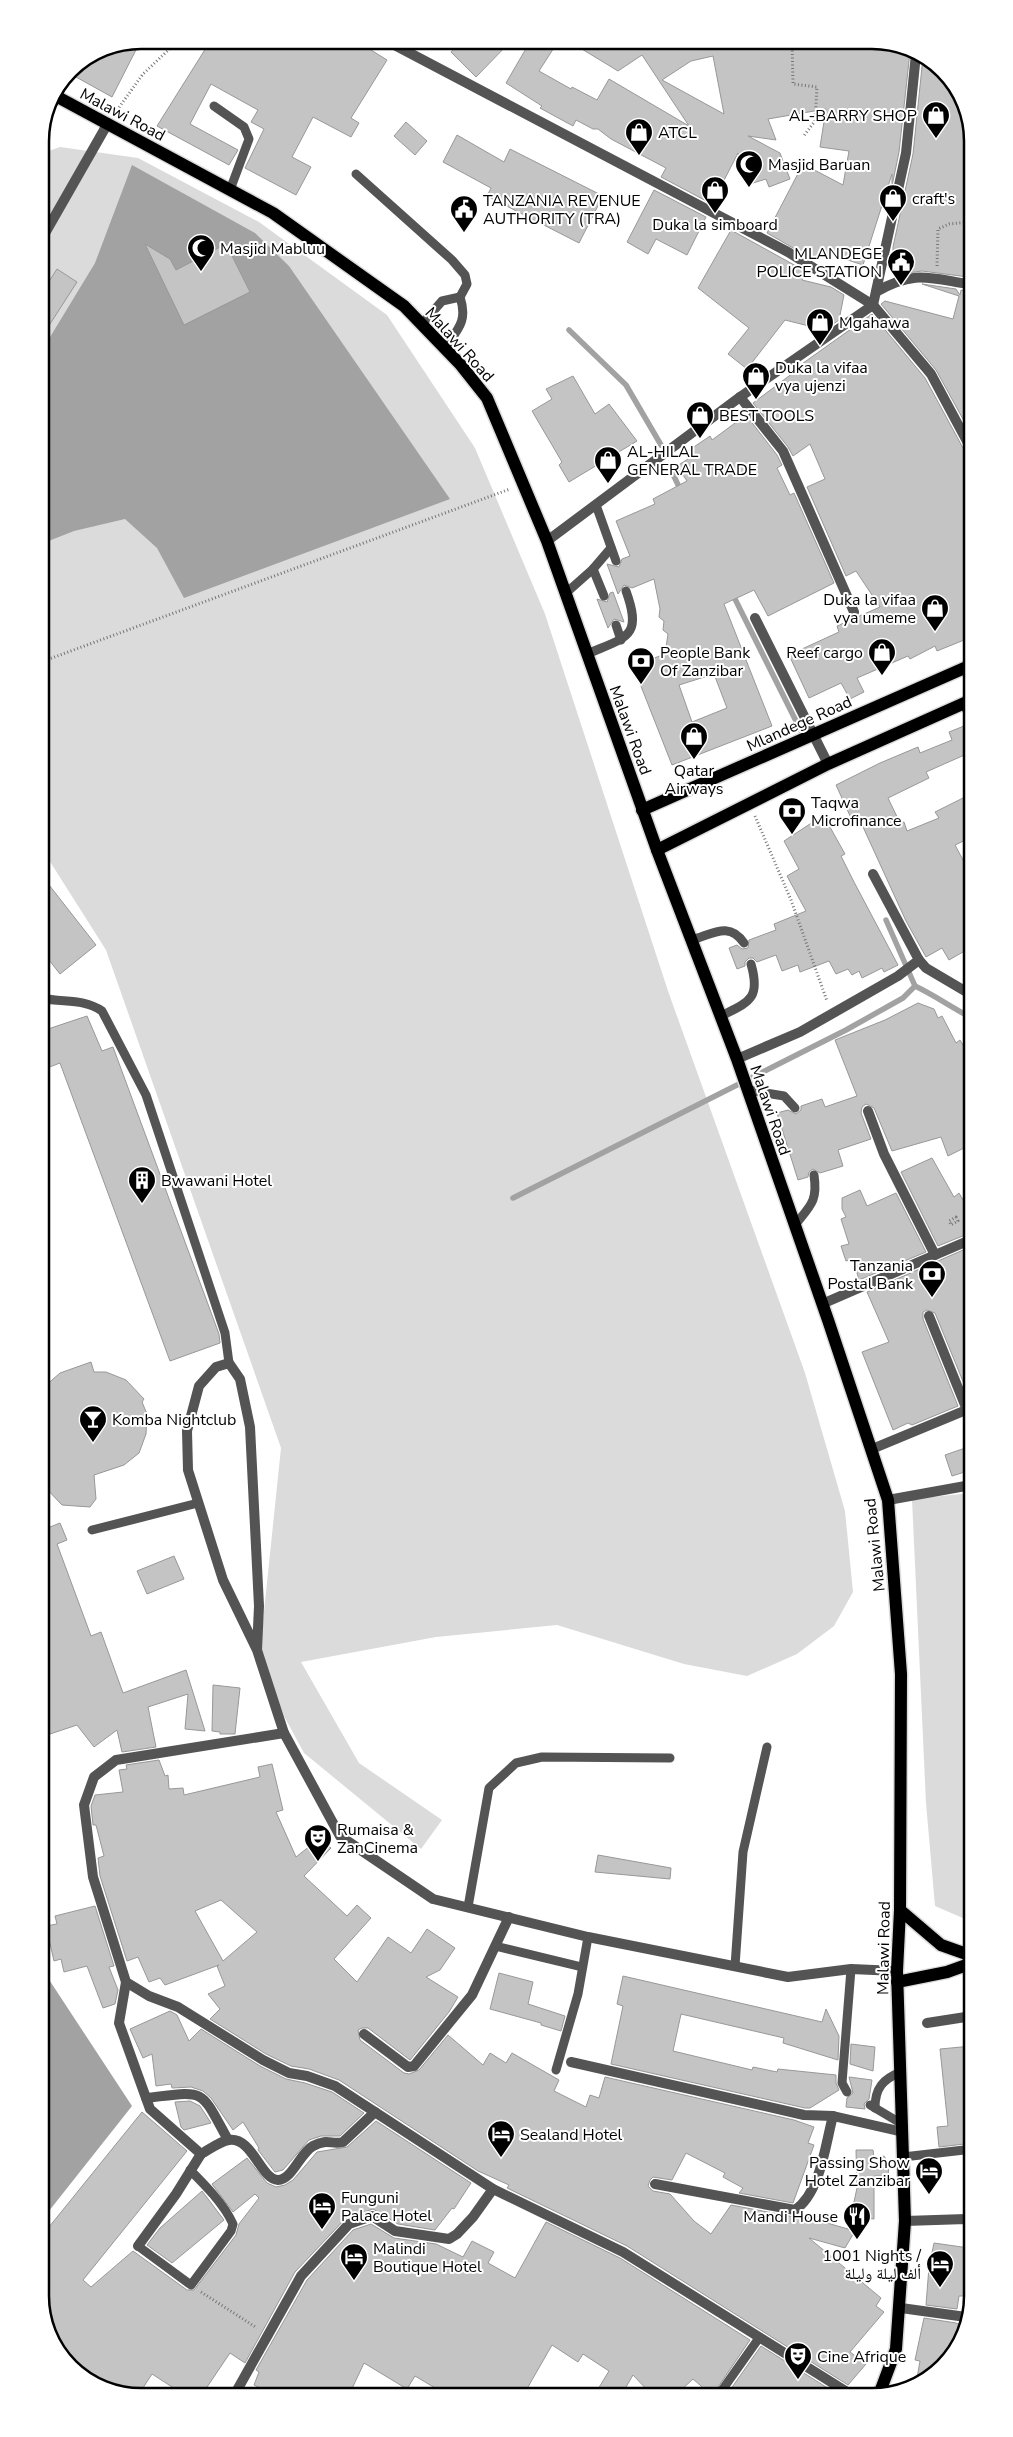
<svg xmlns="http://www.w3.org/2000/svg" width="1013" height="2437" font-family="'Nunito Sans','Noto Naskh Arabic',sans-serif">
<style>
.green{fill:#dbdbdb}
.water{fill:#a2a2a2}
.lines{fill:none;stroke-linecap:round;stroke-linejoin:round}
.stream{stroke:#a2a2a2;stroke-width:5.5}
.building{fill:#c4c4c4;stroke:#989898;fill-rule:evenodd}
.primary-casing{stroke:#dbdbdb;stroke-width:15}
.path{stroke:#767676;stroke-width:3;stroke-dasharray:1 2.5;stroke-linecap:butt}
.service{stroke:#545454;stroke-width:9}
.minor{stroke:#545454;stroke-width:10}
.primary{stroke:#000;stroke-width:12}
.labels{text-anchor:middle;stroke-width:4;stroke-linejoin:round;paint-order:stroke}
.street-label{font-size:16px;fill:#000;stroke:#fff}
.poi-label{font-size:16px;fill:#000;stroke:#fff;text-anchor:start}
.rim{fill:none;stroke:#000;stroke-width:2.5}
</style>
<rect width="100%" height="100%" fill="#fff"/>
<g class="green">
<polygon points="60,147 138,158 259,222 387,315 475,448 545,614 668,991 805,1373 845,1511 853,1592 834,1626 797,1654 747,1676 684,1664 557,1625 436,1637 301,1662 359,1763 442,1820 421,1849 304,1753 284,1716 260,1650 281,1448 106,950 42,849 40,154"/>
<polygon points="971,1493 972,1922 935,1906 926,1803 912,1499"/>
</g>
<g class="water">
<polygon points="132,165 255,233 289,266 450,499 184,598 157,548 125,519 74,531 41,544 41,352 95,263"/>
<polygon points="44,1972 132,2106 45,2216"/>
</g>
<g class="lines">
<g class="stream">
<polyline points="569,330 626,385 661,445"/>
<polyline points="670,468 681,491"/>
<polyline points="732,593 801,731"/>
<path d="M886 920 915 986C934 995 951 1007 970 1017"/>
<polyline points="513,1198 846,1030 903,998 915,986"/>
</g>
</g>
<g class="building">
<polygon points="141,40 112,97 67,72 102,48"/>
<polygon points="211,40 360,40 371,48 371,50 387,60 351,118 359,123 351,137 313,117 292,157 311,167 296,195 245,168 264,129 251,122 258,110 211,84 190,124 238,150 229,165 157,126"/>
<polygon points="462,40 466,40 476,49 484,40 512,40 476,77 451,52"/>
<path d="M531 40H559L539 71 571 89 572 87 597 100 609 79 689 126 642 55 618 71 567 40H880L910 52 899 152 892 186V174L863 265 820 251 814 260 767 233 803 164 843 185 849 151 820 147 826 109 768 119 776 140 748 136 780 153 790 179 769 187 766 179 750 184 738 153 712 204 661 177 666 168 611 139 598 129H593L576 120 573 126 540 108 542 106 506 83ZM713 56 724 114 662 80 691 61Z"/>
<polygon points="923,57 934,61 968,108 968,277 922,271 893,275 893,247 913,154"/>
<polygon points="406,122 427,141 415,155 394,136"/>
<polygon points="457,135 504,162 510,149 603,196 579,243 487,196 491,188 443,162"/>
<polygon points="654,190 706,217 687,255 656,239 648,254 627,242"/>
<polygon points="731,230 807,272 802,280 831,287 844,295 839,320 825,330 785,320 747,369 728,354 749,328 698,288"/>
<polygon points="145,244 170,259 176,270 226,244 250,292 184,325"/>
<polygon points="57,269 77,282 41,338 41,294"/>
<polygon points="922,284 956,289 960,295 961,290 968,291 969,430 936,370 881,304 885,301 953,319 959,296"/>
<polygon points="872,314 925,378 963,448 969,452 969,638 937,651 935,646 910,659 908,656 857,678 864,692 850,699 841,683 809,698 789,655 839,632 837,626 880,607 856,571 846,576 807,487 825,479 810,444 793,456 788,447 753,403 793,373 792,371"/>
<polygon points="573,376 595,414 609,404 637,441 569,482 559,465 562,462 532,411 552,399 546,389"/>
<path d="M746 415 777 455 782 465 777 468 790 495 794 493 834 583 768 616 754 590 724 604 772 726 672 765 633 666 665 654 668 634 663 630 664 621 659 617 660 609 654 579 632 588 624 585 618 594 607 564 619 567 622 559 630 556 616 521 655 504 653 499 687 481 677 466 688 459 685 453 710 436 712 440ZM714 674 727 708 692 722 679 685Z"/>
<polygon points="613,592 624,622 614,619 608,628 597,599 607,602 610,593"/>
<polygon points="969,724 969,753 926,772 929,778 888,798 900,823 904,822 907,831 939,818 935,812 969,795 970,838 955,845 970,873 970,948 949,960 942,948 926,957 906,921 858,816 851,818 836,785 880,763 918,747 920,753 952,740 949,732"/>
<polygon points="826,820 845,854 841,856 854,882 898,965 884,972 882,968 862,978 859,971 852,975 848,969 836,974 829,961 800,972 798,965 782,971 776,955 757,962 753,958 749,958 745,962 745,966 737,969 729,948 737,945 742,949 748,948 749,940 776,930 774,924 806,911 787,876 799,869 784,841 813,822 815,826"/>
<polygon points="42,876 96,945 60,974 42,951"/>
<polygon points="918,1003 934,1009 938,1018 942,1016 956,1043 960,1040 970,1057 970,1145 948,1156 941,1137 892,1151 874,1108 866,1104 862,1107 861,1113 871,1139 838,1150 843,1166 820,1173 813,1169 809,1172 808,1177 798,1180 777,1113 788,1110 796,1114 801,1110 801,1106 822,1099 825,1107 857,1096 835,1040 885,1020"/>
<polygon points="87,1016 102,1051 113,1047 219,1334 220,1343 170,1361 60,1063 42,1070 42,1031"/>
<polygon points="932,1158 954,1197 959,1193 970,1212 970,1233 938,1246 901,1172"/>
<polygon points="860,1190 867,1206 896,1193 926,1252 859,1280 853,1259 846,1261 841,1246 849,1244 841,1219 846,1217 842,1209 842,1198"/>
<polygon points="970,1247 971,1401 935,1313 927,1310 923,1312 923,1319 958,1406 912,1425 908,1423 893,1430 862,1352 889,1342 867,1292"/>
<polygon points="91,1362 94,1372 106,1372 126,1380 144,1399 142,1402 147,1414 146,1434 139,1453 124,1465 94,1475 96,1499 90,1507 62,1505 43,1485 43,1388 60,1373"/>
<polygon points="971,1446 971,1470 952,1476 945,1455"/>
<polygon points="45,1512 50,1527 60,1523 67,1540 57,1544 91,1636 101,1632 123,1693 186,1670 205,1731 185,1729 188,1694 148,1707 156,1747 122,1752 117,1730 94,1747 77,1725 44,1736 43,1513"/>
<polygon points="174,1556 184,1579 147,1594 137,1571"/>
<polygon points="213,1685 240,1688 235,1734 220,1734 220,1732 212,1731"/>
<path d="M159 1760 165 1776 168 1775 169 1789 183 1788 184 1795 260 1777 258 1767 272 1764 283 1810 276 1812 296 1857 320 1838 331 1848 304 1876 347 1916 357 1905 371 1918 334 1959 357 1982 388 1937 411 1953 427 1929 455 1948 440 1970 426 1977 458 1997 449 2012 410 2060 368 2028H362L358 2030 360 2040 404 2073 409 2074 419 2070 448 2035 483 2065 490 2053 506 2063 512 2053 559 2080 554 2091 586 2107 590 2095 599 2098 605 2077 794 2120 814 2127 808 2143 814 2145 793 2203 739 2193 743 2188 723 2177 725 2173 686 2153 672 2180 653 2177 650 2180 648 2186 653 2191 670 2194 694 2221 711 2234 731 2205 794 2217 799 2215 855 2231 845 2248 809 2238 881 2298 876 2306 884 2312 850 2352 866 2364 848 2385 627 2246 507 2188 509 2185 478 2171 339 2080 309 2069 291 2066 266 2054 210 2019 220 2009 208 1994 225 1986 217 1966 219 1965 165 1985 160 1978 149 1982 138 1957 127 1961 100 1876 98 1858 104 1856 96 1825H93L91 1806 95 1795 123 1792 119 1770 127 1769 126 1765ZM221 1900 257 1932 223 1961 195 1911Z"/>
<polygon points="598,1855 671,1868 670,1879 595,1872"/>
<polygon points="95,1906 114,1966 109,1967 118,1990 115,2004 103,2008 87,1966 64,1972 61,1959 54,1961 46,1926 57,1924 55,1916"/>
<polygon points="499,1973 533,1982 528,2004 565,2016 561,2031 541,2025 541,2023 490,2009"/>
<polygon points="623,1976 822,2022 826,2009 839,2036 838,2060 783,2043 784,2038 681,2014 673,2051 752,2070 753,2067 777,2072 778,2069 836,2075 836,2083 839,2090 810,2108 805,2108 611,2064 623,2006 617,2004"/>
<polygon points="170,2011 177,2015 189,2041 201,2029 260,2066 286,2079 305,2083 332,2092 364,2113 340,2136 321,2136 309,2140 283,2170 275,2172 258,2150 259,2148 243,2122 233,2130 211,2098 203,2091 191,2087 172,2088 171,2084 156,2086 152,2054 143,2058 130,2029"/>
<polygon points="851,2044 875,2047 873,2071 850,2064"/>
<polygon points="972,2046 973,2143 939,2147 937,2127 948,2126 940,2049"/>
<polygon points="849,2077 872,2080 869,2099 864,2104 865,2109 846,2107 847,2098 853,2093"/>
<polygon points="190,2101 200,2106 211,2123 184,2130 181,2127 175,2102"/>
<polygon points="142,2112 187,2151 83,2280 91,2287 133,2251 187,2290 194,2290 236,2235 239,2224 259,2198 255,2194 233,2212 212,2184 247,2158 267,2183 276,2187 285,2185 293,2180 317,2152 347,2147 376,2121 471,2183 454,2209 452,2208 435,2230 398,2224 373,2209 346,2218 295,2272 245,2363 230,2353 201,2396 186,2396 152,2374 137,2397 133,2397 95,2382 72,2367 45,2329 45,2232"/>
<polygon points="856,2150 873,2150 874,2158 884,2156 889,2164 888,2176 874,2176 874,2219 851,2216 857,2188"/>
<polygon points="202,2191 224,2220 172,2263 147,2245 160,2228"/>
<polygon points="546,2222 620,2258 750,2340 714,2393 709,2393 693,2379 678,2393 650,2393 633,2375 622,2394 595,2394 609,2371 583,2354 578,2362 552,2345 524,2394 447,2395 415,2376 407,2389 364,2363 349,2395 278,2396 254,2385 259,2372 256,2370 307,2280 353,2230 371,2224 394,2238 436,2244 463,2257 472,2241 494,2252 488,2263 515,2278"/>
<polygon points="934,2243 969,2248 967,2266 973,2267 973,2288 966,2287 965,2296 959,2296 957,2309 926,2305 929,2267"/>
<polygon points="924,2318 956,2323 963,2326 952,2358 916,2384 920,2361 915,2360"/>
<polygon points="761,2346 834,2392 728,2393"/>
</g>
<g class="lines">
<g class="primary-casing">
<g id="primary">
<polyline points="52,94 273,213 404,306 460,364 487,398 547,541 657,850 737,1059 828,1320 888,1500 901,1674 900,1910 897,1971 905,2221 896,2349 880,2392"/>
<polyline points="642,810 969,666"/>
<polyline points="657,850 828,764 969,701"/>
<polyline points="900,1910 941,1945 972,1956"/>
<polyline points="897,1982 947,1972 972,1963"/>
</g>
</g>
<g class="path">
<polyline points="792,40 793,84 817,87 815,121 803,137"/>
<polyline points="115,113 143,74 179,40"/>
<polyline points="937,266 938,229 949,224 968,222"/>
<polyline points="41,662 510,489"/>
<polyline points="755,816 791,900 827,1001"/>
<polygon points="956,1217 958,1221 951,1225 949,1221"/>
<polyline points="201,2292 257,2328"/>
</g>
<g class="service">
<polyline points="214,106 244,127 249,139 230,190"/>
<path d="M356 174 452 260 465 275 467 284 460 297C468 321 458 329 445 348"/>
<polyline points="422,324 442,301 460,297"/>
<polyline points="596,505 616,561"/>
<polyline points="593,569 604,596"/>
<polyline points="566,593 593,569 611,548"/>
<polyline points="616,625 621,640"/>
<path d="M587 654C626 637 643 638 626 591"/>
<path d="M691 940C713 934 729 921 744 943"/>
<path d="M42 998C63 1003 83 998 102 1011L146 1095 225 1333 229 1363"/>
<path d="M721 1016C749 1002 761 999 751 964"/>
<polyline points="748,1090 784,1096 795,1108"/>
<path d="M794 1226C810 1206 818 1202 814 1175"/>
<polyline points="92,1530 198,1503"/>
<polyline points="468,1907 489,1788 516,1763 542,1757 670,1758"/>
<polyline points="495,1946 582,1967"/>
<polyline points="735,1966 743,1852 767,1747"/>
<polyline points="556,2070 578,1994 588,1937"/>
<polyline points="847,2092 842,2083 851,1969"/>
<polyline points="870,2105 902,2124"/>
<path d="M875 2108C875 2088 883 2079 901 2072"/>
<polyline points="903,2157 973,2149"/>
<path d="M138 2246 191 2285 231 2231 233 2224C224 2204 205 2185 190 2170"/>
<polyline points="720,2393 759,2338"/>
</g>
<g class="minor">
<polyline points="385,40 788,252 873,305 931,374 969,445"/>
<polyline points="40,242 108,123"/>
<path d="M876 292C914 270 929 278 968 284"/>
<polyline points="740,397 783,451 854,612"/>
<polyline points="547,541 740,397 873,305 906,153 916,54"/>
<polyline points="755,618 828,764"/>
<polyline points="964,704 969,713"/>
<polyline points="919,960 926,968 970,994"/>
<polyline points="737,1059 800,1032 898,976 919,960 873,874"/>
<polyline points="935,1255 970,1240"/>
<polyline points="822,1304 935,1255 884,1154 868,1111"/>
<polyline points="929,1316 967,1410"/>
<polyline points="872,1449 971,1408"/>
<polyline points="888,1500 971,1485"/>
<polyline points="257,1650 259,1606 250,1427 240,1379 229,1363 216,1367 199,1386 187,1431 188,1470 223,1580 257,1650 284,1733 340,1836 433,1899 588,1937 788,1977 851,1969 897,1971"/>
<polyline points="284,1733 116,1760 94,1777 84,1805 93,1877 126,1982 149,1996 178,2007 263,2060 289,2073 307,2076 335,2086 493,2189 623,2252 847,2392"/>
<polyline points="126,1982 119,2023 150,2109 201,2154 176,2194 138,2246"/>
<polyline points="927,2023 972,2016"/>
<polyline points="364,2034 408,2067 414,2066 472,1995 509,1917"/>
<polyline points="571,2062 804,2115 833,2116 903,2132"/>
<path d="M146 2098C207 2091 199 2087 228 2140"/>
<path d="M201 2154C209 2150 220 2141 229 2140 253 2137 260 2179 278 2180 292 2180 300 2153 313 2146 328 2138 331 2145 343 2142L375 2112"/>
<path d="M655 2184 795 2210C821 2192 825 2145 833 2116"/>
<polyline points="905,2221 966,2219 973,2223"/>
<polyline points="901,2308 966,2317"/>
<polyline points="244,2396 236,2392 301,2276 349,2224 372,2216 395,2231 449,2239 457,2234 473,2217 493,2189"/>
</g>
<use href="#primary" class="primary"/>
</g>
<defs>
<g id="shop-pin" transform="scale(1.4375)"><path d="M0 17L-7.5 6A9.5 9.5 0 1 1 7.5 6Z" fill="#000" stroke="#fff"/><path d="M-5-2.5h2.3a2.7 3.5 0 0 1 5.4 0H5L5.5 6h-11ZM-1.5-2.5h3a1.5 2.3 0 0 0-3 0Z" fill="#fff"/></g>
<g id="mosque-pin" transform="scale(1.4375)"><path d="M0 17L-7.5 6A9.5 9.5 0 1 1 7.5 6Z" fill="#000" stroke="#fff"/><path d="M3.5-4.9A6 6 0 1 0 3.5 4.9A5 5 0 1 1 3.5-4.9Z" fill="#fff"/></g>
<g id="civic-pin" transform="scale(1.4375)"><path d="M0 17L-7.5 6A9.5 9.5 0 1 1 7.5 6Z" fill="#000" stroke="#fff"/><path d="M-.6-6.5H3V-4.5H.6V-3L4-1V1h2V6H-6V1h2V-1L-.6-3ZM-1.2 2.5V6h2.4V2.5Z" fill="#fff"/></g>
<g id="bank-pin" transform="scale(1.4375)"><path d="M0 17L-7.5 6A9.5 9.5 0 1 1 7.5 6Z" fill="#000" stroke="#fff"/><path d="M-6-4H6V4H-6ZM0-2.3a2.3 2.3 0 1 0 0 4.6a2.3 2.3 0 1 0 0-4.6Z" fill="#fff"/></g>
<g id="building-pin" transform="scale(1.4375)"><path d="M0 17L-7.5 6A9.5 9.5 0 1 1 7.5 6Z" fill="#000" stroke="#fff"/><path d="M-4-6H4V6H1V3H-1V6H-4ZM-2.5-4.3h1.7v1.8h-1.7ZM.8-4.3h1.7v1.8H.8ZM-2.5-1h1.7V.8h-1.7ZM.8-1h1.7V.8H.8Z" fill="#fff"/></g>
<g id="bar-pin" transform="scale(1.4375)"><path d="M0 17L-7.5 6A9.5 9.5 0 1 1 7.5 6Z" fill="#000" stroke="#fff"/><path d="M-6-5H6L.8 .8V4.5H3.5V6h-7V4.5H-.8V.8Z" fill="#fff"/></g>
<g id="theatre-pin" transform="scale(1.4375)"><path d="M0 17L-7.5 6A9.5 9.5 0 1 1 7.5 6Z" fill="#000" stroke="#fff"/><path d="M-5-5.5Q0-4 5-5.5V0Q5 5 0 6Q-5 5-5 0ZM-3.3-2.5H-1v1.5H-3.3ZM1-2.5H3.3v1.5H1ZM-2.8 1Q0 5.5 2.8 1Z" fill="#fff"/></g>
<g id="hotel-pin" transform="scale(1.4375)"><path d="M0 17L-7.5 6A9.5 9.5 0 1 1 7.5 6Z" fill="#000" stroke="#fff"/><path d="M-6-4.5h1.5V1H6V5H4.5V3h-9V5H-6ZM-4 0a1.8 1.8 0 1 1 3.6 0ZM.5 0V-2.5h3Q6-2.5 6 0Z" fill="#fff"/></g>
<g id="restaurant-pin" transform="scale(1.4375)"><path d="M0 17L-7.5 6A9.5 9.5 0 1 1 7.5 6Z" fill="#000" stroke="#fff"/><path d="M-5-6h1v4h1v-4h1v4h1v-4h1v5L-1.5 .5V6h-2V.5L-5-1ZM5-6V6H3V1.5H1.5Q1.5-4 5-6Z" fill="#fff"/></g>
</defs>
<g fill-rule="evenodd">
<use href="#shop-pin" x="936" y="115"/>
<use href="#shop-pin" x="639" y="132"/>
<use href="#mosque-pin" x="749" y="164"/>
<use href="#shop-pin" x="715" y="190"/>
<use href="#shop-pin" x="893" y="198"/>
<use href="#civic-pin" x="464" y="209"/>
<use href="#mosque-pin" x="201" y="248"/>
<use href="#civic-pin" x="901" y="262"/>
<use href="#shop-pin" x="820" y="322"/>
<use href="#shop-pin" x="756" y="376"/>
<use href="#shop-pin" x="700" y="415"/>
<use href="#shop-pin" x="608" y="460"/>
<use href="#shop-pin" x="935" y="608"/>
<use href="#shop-pin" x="882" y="652"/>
<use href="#bank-pin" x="641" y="661"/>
<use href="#shop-pin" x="694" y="736"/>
<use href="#bank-pin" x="792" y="811"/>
<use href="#building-pin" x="142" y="1180"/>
<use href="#bank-pin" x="932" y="1274"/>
<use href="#bar-pin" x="93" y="1419"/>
<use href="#theatre-pin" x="318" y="1838"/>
<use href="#hotel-pin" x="501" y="2134"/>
<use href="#hotel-pin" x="929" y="2171"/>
<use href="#hotel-pin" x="322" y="2206"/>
<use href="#restaurant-pin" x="857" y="2216"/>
<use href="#hotel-pin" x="354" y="2257"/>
<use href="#hotel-pin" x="940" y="2264"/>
<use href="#theatre-pin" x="798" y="2356"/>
</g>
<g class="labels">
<g class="street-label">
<text transform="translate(123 114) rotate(28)" y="6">Malawi Road</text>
<text transform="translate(460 344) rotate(48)" y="6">Malawi Road</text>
<text transform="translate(799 723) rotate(-24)" y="6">Mlandege Road</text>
<text transform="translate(631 730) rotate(70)" y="6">Malawi Road</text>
<text transform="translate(771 1110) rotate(71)" y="6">Malawi Road</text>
<text transform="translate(874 1545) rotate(-96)" y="6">Malawi Road</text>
<text transform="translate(883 1948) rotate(-89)" y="6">Malawi Road</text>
</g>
<g class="poi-label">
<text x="917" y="121" text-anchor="end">AL-BARRY SHOP</text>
<text x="658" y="138">ATCL</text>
<text x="768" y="170">Masjid Baruan</text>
<text x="912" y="204">craft's</text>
<text x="483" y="206">TANZANIA REVENUE<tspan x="483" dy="18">AUTHORITY (TRA)</tspan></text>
<text x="715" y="230" text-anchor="middle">Duka la simboard</text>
<text x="220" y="254">Masjid Mabluu</text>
<text x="882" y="259" text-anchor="end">MLANDEGE<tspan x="882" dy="18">POLICE STATION</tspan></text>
<text x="839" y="328">Mgahawa</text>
<text x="775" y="373">Duka la vifaa<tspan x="775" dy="18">vya ujenzi</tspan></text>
<text x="719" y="421">BEST TOOLS</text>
<text x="627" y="457">AL-HILAL<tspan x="627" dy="18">GENERAL TRADE</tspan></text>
<text x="916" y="605" text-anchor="end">Duka la vifaa<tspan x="916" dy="18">vya umeme</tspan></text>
<text x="660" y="658">People Bank<tspan x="660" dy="18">Of Zanzibar</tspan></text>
<text x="863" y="658" text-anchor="end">Reef cargo</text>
<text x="694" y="776" text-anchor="middle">Qatar<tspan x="694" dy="18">Airways</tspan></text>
<text x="811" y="808">Taqwa<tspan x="811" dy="18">Microfinance</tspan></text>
<text x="161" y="1186">Bwawani Hotel</text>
<text x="913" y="1271" text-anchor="end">Tanzania<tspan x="913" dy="18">Postal Bank</tspan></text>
<text x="112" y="1425">Komba Nightclub</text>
<text x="337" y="1835">Rumaisa &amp;<tspan x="337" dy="18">ZanCinema</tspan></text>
<text x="520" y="2140">Sealand Hotel</text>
<text x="910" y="2168" text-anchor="end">Passing Show<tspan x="910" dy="18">Hotel Zanzibar</tspan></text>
<text x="341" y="2203">Funguni<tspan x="341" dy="18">Palace Hotel</tspan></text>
<text x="838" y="2222" text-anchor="end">Mandi House</text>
<text x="373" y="2254">Malindi<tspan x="373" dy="18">Boutique Hotel</tspan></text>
<text x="921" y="2261" text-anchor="end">1001 Nights /<tspan x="921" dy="18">ألف ليلة وليلة</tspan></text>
<text x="817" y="2362">Cine Afrique</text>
</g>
</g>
<path d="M0 0H1013V2437H0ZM141 49H872A92 92 0 0 1 964 141V2296A92 92 0 0 1 872 2388H141A92 92 0 0 1 49 2296V141A92 92 0 0 1 141 49Z" fill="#fff" fill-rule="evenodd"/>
<path class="rim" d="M141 49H872A92 92 0 0 1 964 141V2296A92 92 0 0 1 872 2388H141A92 92 0 0 1 49 2296V141A92 92 0 0 1 141 49Z"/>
</svg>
